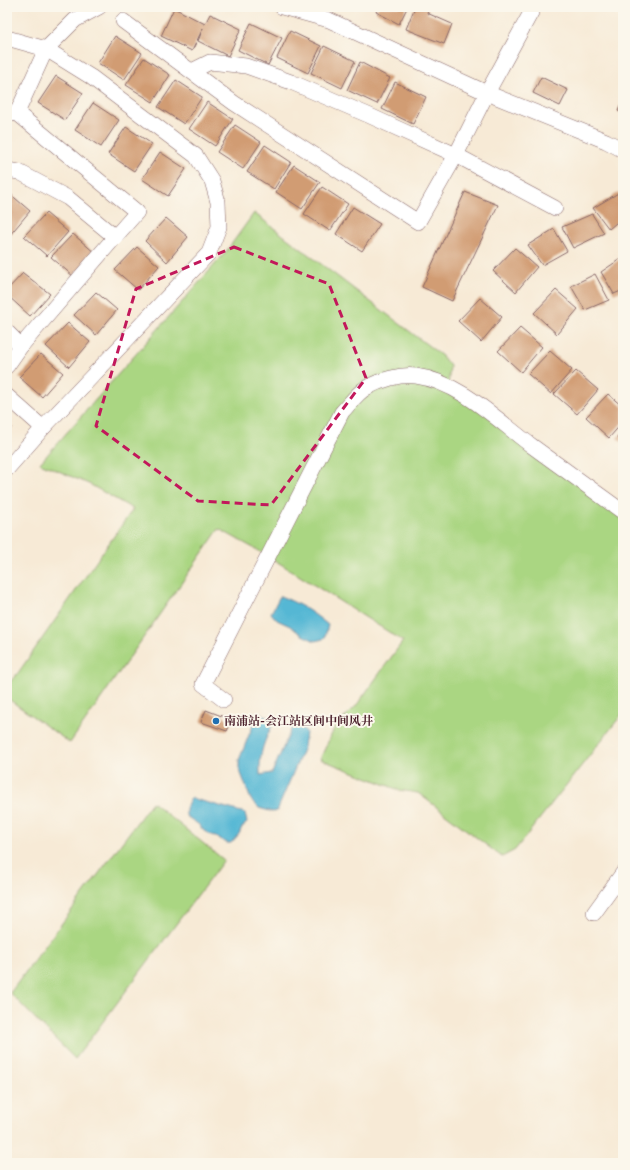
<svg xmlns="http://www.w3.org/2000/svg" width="630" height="1170" font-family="Vollkorn,'Noto Serif SC',serif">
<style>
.green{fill:#aad682;stroke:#7a7a56}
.water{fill:#55b7d4;stroke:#506b80}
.building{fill:#d19c73}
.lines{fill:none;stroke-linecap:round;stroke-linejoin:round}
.minor-casing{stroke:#876667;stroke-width:16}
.minor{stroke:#fff;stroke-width:15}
.marked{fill:none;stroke:#c2185b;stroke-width:3;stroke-dasharray:8 5;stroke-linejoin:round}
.poi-dot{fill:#1f6fb2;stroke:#fbf7ec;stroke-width:1.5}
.labels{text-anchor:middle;stroke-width:4;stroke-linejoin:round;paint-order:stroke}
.poi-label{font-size:12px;font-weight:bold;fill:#4a1f2b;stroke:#fbf7ec;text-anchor:start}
</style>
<rect width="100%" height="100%" fill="#fbf7ec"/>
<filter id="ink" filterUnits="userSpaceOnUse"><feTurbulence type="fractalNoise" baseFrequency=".025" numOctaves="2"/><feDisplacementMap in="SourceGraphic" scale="8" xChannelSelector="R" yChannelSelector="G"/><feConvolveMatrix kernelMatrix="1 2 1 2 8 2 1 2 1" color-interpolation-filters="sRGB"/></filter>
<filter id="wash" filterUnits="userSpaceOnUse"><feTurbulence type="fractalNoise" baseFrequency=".012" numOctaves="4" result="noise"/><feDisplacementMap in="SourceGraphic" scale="16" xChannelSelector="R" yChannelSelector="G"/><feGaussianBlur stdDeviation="0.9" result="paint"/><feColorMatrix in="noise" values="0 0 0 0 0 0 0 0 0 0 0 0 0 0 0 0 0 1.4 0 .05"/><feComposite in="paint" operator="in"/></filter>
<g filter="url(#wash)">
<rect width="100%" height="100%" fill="#f7ead6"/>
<g class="green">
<polygon points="254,213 442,356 450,366 448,387 623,510 623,713 515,850 502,857 418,793 399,790 320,759 335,727 356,706 403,641 268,556 219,529 70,743 7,698 7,685 18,673 133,509 91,485 40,463 225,253"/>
<polygon points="152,802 224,860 75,1059 10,993"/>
</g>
<g class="water">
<path d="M280 596C300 604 311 611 328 625L325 637 323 639 315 641 302 635 290 626 277 620 271 613Z"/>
<path d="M261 714 265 717H273L274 722C264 741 259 753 260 775L272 773 293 725 301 726 306 732 304 747 277 811 273 812 259 808 251 800 239 768V760L257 715Z"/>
<polygon points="191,798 245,813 247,823 242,827 239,834 231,843 227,843 204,831 198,824 186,816 186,808"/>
</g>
<g id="blocks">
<g class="building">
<polygon points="378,7 404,7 407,8 399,24 376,12"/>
<polygon points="415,7 429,7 427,13 452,24 444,44 406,29"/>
<polygon points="174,8 205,24 210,14 241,29 228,56 198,41 203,28 192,51 161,36"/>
<polygon points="251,23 282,38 268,65 238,50"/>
<polygon points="290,31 321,46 308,73 277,58"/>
<polygon points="115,36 142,53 124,80 98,63"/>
<polygon points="324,46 355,61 342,88 311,73"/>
<polygon points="144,58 170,75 153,102 126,85"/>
<polygon points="360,62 390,78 377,104 347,90"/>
<polygon points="56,76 83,93 65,120 38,103"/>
<polygon points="541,77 568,90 560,106 533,93"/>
<polygon points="176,80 202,97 184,124 158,107"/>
<polygon points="395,82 426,97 413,124 382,109"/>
<polygon points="623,100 623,114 618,111"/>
<polygon points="207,102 233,119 215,146 189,129"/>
<polygon points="93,103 119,120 101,147 75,130"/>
<polygon points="235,125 261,142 243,169 217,152"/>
<polygon points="126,127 152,144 134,171 108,154"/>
<polygon points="265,145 291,162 274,189 247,172"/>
<polygon points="160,152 186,169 168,196 142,179"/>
<polygon points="294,165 320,182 302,209 276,192"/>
<polygon points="322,187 348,204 330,231 304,214"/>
<polygon points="8,192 30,211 9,236 7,234 7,194"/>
<polygon points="465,192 498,205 452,301 422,287"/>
<polygon points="620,192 623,196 623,217 609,229 593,208"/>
<polygon points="353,207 380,224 362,251 336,234"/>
<polygon points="46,213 68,232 47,256 24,236"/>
<polygon points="592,214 604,233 573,248 562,227"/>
<polygon points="166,218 188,237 167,262 145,241"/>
<polygon points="554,229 567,251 542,265 528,245"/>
<polygon points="73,234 95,253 74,277 51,257"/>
<polygon points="137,247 159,266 138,290 115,270"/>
<polygon points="515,248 537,267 516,292 493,271"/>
<polygon points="623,257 623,290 614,294 601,272"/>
<polygon points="23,273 50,294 30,316 7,295 7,290"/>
<polygon points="595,274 609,300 585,310 571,286"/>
<polygon points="556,290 578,309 557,334 534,313"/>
<polygon points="96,292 117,310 96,335 74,315"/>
<polygon points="480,298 502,317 481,342 458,321"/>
<polygon points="68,323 90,342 69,367 46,346"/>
<polygon points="520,328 542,347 521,372 498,351"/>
<polygon points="550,351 572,370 551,394 528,374"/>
<polygon points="41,354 63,373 42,397 19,377"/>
<polygon points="576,371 598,390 577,414 554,394"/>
<polygon points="608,394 623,407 623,422 609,438 586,417"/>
<polygon points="7,422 12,427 7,433"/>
<polygon points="623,432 623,443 617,438"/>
<polygon points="206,710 232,720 227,731 201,722"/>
</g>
</g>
</g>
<g filter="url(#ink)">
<use href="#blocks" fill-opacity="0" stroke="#876667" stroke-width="1"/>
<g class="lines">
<g class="minor-casing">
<g id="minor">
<polyline points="282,7 329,20 487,93 606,141 623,150"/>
<polyline points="123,21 234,103 418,222 456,155 487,93 534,7"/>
<polyline points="7,38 46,49 91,77 196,156 212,181 218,202 219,227 209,253 43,428 7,469"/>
<polyline points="192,71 210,62 246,66 291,82 368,115 456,155 555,208"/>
<polyline points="17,113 46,49 75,20 99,7"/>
<polyline points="7,115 17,113 137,212 115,237 68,198 19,172 7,170"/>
<polyline points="7,332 21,346"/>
<polyline points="7,366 21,346 115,237"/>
<polyline points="7,396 43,428"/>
<path d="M224 700 203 684 342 412C349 405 357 393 366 388 380 380 400 374 416 376 460 382 497 420 532 446 562 468 593 490 623 512"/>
<polyline points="594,913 623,873"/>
</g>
</g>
<use href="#minor" class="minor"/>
</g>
</g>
<path class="marked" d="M234 247 329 284 366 378 271 505 198 501 96 426 136 289Z"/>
<circle class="poi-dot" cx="216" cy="721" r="4"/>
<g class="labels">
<g class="poi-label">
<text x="224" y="725">南浦站-会江站区间中间风井</text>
</g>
</g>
<rect width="630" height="1170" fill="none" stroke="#fbf7ec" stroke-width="24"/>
</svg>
